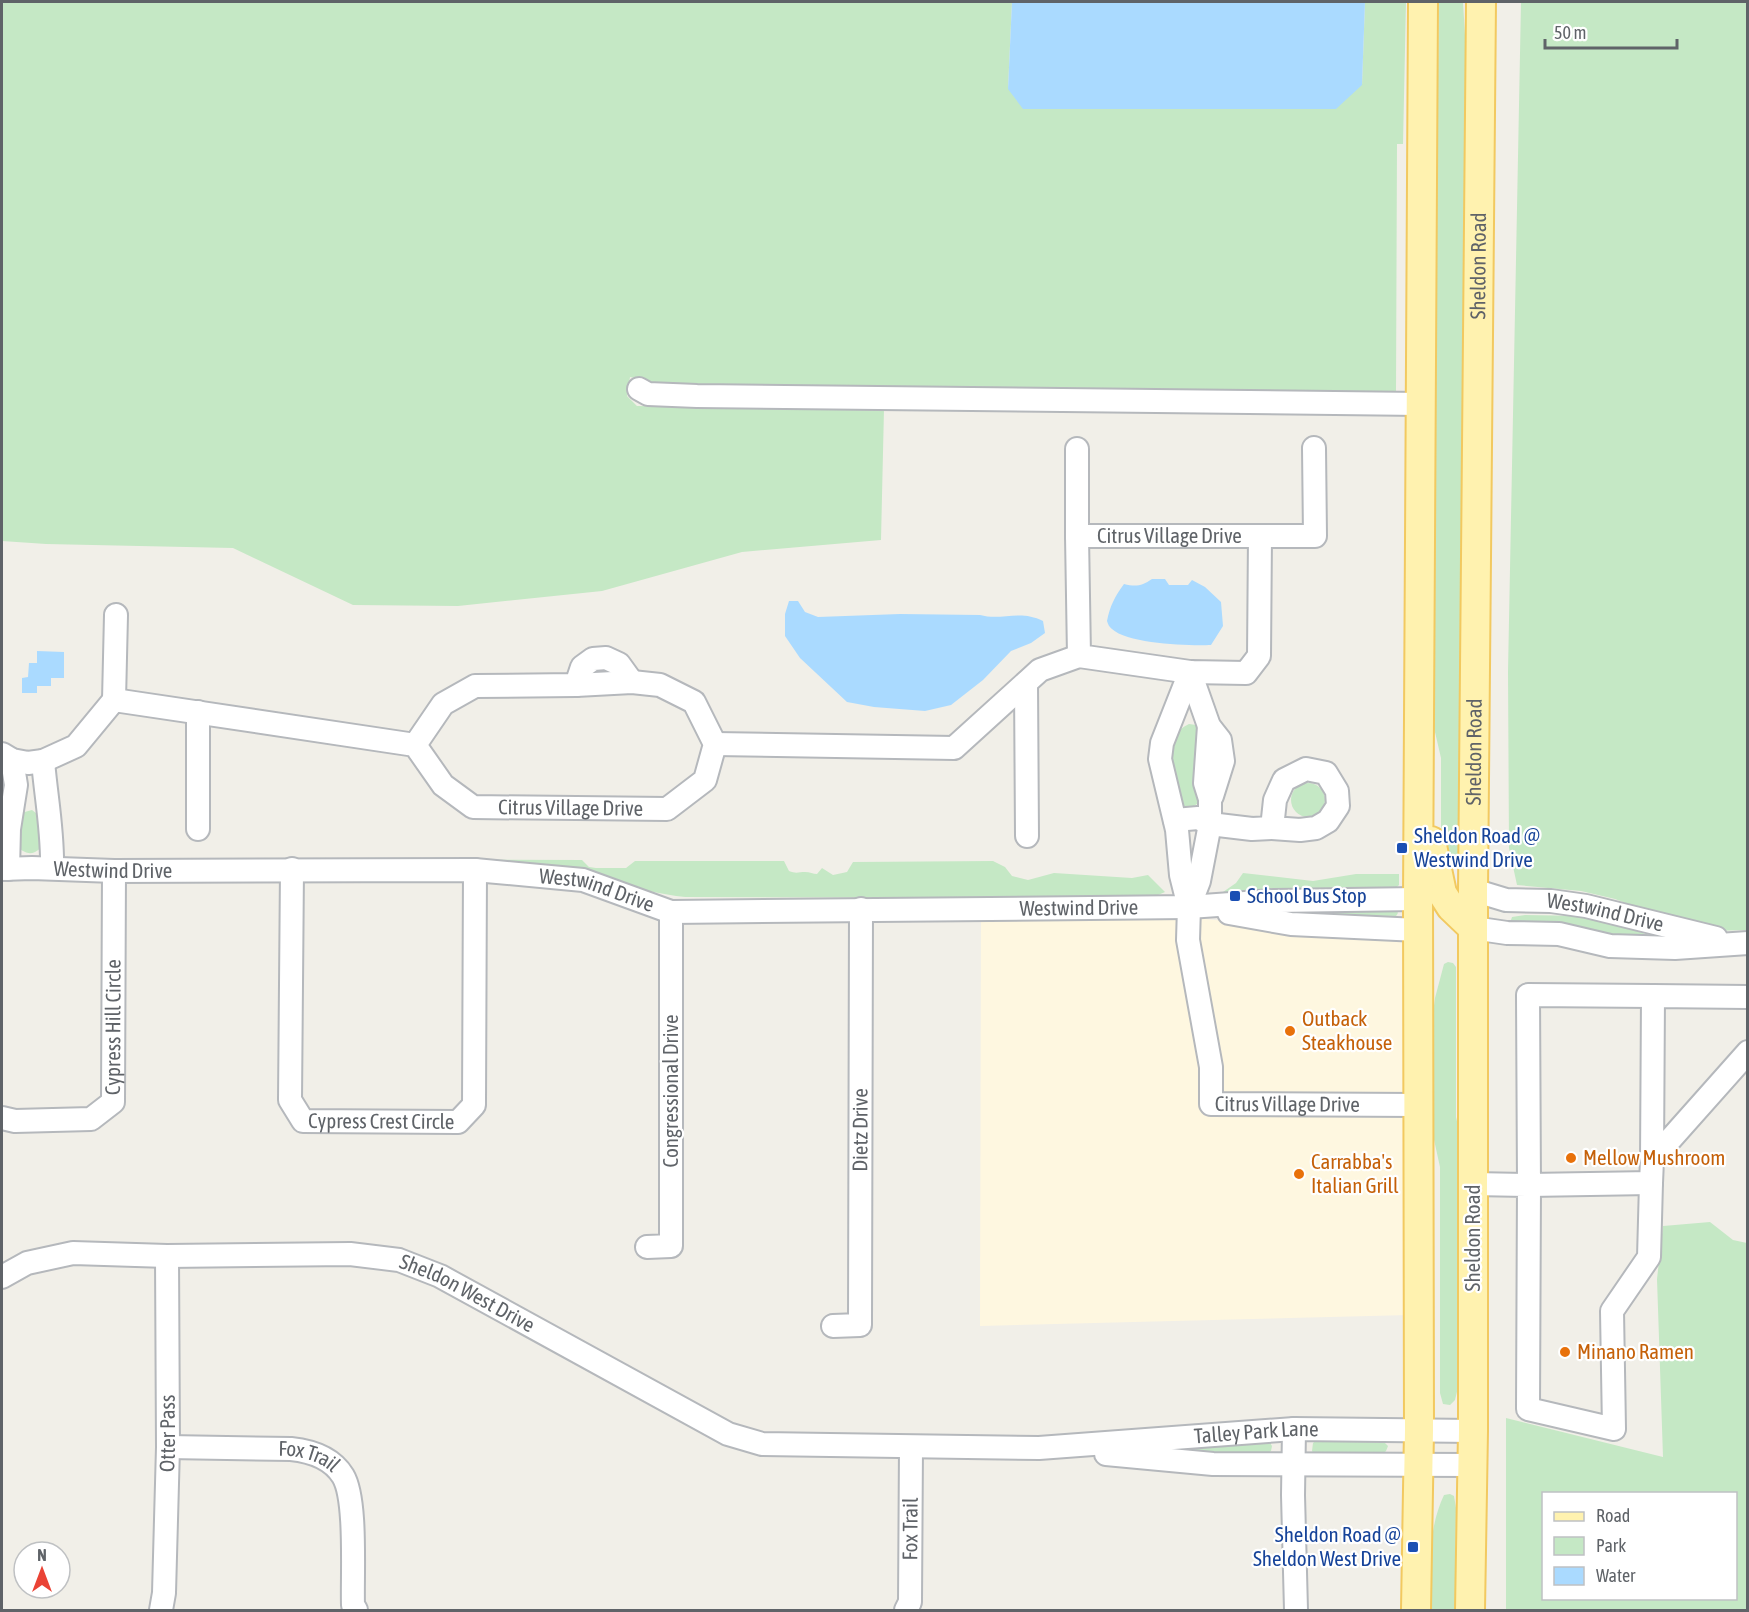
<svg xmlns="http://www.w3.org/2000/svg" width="1749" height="1612" font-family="'Asap Condensed',sans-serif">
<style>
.commercial{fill:#fef7e0}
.green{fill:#c5e8c5;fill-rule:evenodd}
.water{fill:#aadaff}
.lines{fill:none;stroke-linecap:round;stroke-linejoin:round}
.minor-casing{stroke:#b5b8bc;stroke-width:26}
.major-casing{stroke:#f2c960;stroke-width:32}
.minor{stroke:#fff;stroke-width:22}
.major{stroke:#fff2af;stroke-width:28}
.transit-dot{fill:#1a4fb4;stroke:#fff;stroke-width:2}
.food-dot{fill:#e8710a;stroke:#fff;stroke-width:2}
.labels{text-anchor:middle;stroke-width:4.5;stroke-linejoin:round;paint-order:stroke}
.street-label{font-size:21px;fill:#5f6368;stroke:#fff}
.transit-label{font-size:21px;fill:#164399;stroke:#fff;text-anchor:start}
.food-label{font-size:21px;fill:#c56008;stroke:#fff;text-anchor:start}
</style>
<rect width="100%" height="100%" fill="#f1efe8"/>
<polygon class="commercial" points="1195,918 1406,939 1410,1315 980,1326 981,919"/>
<g class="green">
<polygon points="2,2 1012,2 1008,89 1362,85 1365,2 1406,2 1403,144 1397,144 1396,393 661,384 630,377 627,396 637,406 884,409 881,540 742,552 602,591 458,606 353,605 233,548 46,544 2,541"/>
<polygon points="1439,2 1463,2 1465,35 1472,65 1462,846 1454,868 1450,871 1441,863 1441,758 1432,719 1433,411"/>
<polygon points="1521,2 1747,2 1747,930 1710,931 1681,924 1615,899 1581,891 1517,885 1509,848 1508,672"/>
<path d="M1189 724 1196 725 1201 728V800C1195 807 1191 808 1183 806 1175 782 1158 738 1189 724Z"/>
<circle cx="1308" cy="800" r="17"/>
<path d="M32 810 41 817V848C31 856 27 854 17 847L21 813Z"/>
<path d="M72 858 582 860 589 867 596 868H626L635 861H784L789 871C796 874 799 872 805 872 810 872 813 874 817 874L822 868 833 875 847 872 853 862 993 861 1005 867 1012 876 1028 880 1054 873 1132 878 1148 875 1165 892 1151 898H1139L685 897C638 892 594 874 548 864L86 863Z"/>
<polygon points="1243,873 1313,881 1356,874 1399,874 1399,885 1395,889 1227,895 1223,892 1236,883"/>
<polygon points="1396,909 1398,913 1396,916 1310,915 1306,914 1305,910"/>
<polygon points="1525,915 1584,916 1605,920 1663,940 1664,942 1510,923 1512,917"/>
<polygon points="1448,962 1453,963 1456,967 1456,1117 1465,1156 1462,1371 1455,1400 1450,1405 1443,1404 1440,1393 1440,1167 1431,1126 1432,1021 1435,998 1444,964"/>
<path d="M1710 1222 1733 1240 1747 1243V1610H1506V1418L1663 1457 1657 1279 1663 1226ZM1544 1494H1736V1598H1544Z"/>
<polygon points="1320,1437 1377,1439 1384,1442 1388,1446 1386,1451 1382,1455 1315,1456 1312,1451 1313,1443"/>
<polygon points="1269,1441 1272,1446 1271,1451 1266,1454 1199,1454 1193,1449 1194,1443"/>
<path d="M1450 1494 1454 1496 1456 1508 1455 1610H1430C1430 1572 1427 1531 1444 1495Z"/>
</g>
<g class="water">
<polygon points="1012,2 1365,2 1362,85 1336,109 1023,109 1008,89"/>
<path d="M1152 579H1165L1169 585H1188L1192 580 1205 587 1221 602 1223 626 1211 645C1189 646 1128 644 1112 629 1109 627 1108 624 1107 621 1110 606 1115 596 1124 584 1136 587 1142 586 1152 579Z"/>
<path d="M789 601H798L805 612 818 617 900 614 980 615C1002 621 1020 609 1043 621L1045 633 1031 643 1011 651 983 680 951 705 925 711 874 707 847 702 800 658 785 636V614Z"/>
<polygon points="37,651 64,652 64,678 51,678 51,686 37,686 37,693 22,693 22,678 28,677 29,663 37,663"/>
</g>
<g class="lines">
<g class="minor-casing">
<g id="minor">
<polyline points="639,389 648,394 697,396 1421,404"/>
<polyline points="1077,449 1077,536"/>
<polyline points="1260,536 1315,536 1314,448"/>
<path id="s1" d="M1190 672 1162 743 1160 759 1177 830 1181 875 1189 907 1188 940 1211 1067V1104L1419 1105"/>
<polyline points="1190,672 1209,726 1220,740 1223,761 1212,796"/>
<polyline points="1026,683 1027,836"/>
<polyline points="576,685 582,667 593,659 606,658 619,664 632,682"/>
<polyline points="114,700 116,615"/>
<polyline points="198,712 198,829"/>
<path id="s2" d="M715 744 954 748 1040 670 1079 656 1077 536H1260L1259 656 1246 673 1190 672 1079 656"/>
<path id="s3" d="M2 754 12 760 28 763 43 761 76 746 114 700 415 745 443 785 473 807 667 809 705 780 715 744 694 702 660 685 632 682 576 685 475 686 443 704 415 745"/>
<path d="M43 761C46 797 53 832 52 868"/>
<polyline points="1175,820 1198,818 1210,824 1252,829 1272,828 1300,830 1316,828 1328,821 1338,806 1337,791 1326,773 1306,769 1284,780 1275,800 1272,828"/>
<path id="s4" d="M2 869 32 868 114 871 475 870 583 880 671 912 1189 907 1274 901 1418 899"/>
<polyline points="8,869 9,829 16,785 12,760"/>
<path id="s5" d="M292 869 290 1100 303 1121 458 1122 474 1105 475 870"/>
<path id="s6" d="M1473 890 1506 900 1551 901 1586 906 1716 938"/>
<polyline points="1189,907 1199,881 1210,824 1210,799 1205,783 1209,726"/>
<polyline points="1229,913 1291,924 1418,930"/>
<polyline points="1473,928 1507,933 1559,934 1610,946 1675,948 1748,943"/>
<polyline points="1748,997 1653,996 1652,1160 1748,1052"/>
<path id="s7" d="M2 1118 15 1121 91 1119 113 1102 114 871"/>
<polyline points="1652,1160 1651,1183 1529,1185 1528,995 1653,996"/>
<polyline points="1473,1184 1529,1185 1528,1409 1614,1429 1612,1311 1649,1257 1651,1183"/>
<polyline points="647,1247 671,1246 671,912"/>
<path id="s8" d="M2 1277 27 1263 73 1253 167 1256 350 1254 399 1260 440 1276 728 1434 762 1444 1039 1448 1294 1429 1473 1431"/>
<path id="s9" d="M833 1326 860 1325 861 909"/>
<polyline points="1294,1429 1293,1495 1296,1610"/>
<path id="s10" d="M168 1447 291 1449C310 1451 332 1458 343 1476 357 1499 352 1576 353 1605L356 1610"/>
<polyline points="1106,1454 1213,1464 1473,1465"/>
<path id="s11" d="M161 1610 164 1593 168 1447 167 1256"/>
<path id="s12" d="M906 1610 910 1602 911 1447"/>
</g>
</g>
<g class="major-casing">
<g id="major">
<polyline points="1431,841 1442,893 1451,907 1473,928"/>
<polyline points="1416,1610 1419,1430 1418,899 1423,2"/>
<path id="s13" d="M1470 1610 1473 1431V890L1481 2"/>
</g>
</g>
<use href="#minor" class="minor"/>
<use href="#major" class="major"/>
</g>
<g class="transit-dot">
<rect x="1396" y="842" width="12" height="12" rx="3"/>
<rect x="1229" y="890" width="12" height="12" rx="3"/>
<rect x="1407" y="1541" width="12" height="12" rx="3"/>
</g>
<g class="food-dot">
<circle cx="1290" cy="1031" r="6"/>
<circle cx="1571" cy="1158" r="6"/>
<circle cx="1299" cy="1174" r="6"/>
<circle cx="1565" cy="1352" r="6"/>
</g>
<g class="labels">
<g class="street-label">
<text dy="7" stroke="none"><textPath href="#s13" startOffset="1344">Sheldon Road</textPath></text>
<text dy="7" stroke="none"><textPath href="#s2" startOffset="609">Citrus Village Drive</textPath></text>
<text dy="7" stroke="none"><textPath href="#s13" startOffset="858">Sheldon Road</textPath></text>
<text dy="7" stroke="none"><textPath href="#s3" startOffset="627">Citrus Village Drive</textPath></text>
<text dy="7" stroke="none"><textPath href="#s4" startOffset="111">Westwind Drive</textPath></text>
<text dy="7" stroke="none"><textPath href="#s4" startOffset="597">Westwind Drive</textPath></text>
<text dy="7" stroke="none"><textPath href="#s4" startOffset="1083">Westwind Drive</textPath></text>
<text dy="7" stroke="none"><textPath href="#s6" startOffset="135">Westwind Drive</textPath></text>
<text dy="7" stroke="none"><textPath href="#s7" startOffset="192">Cypress Hill Circle</textPath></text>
<text transform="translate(671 1091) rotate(-90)" y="7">Congressional Drive</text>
<text dy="7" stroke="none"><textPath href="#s1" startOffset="519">Citrus Village Drive</textPath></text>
<text dy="7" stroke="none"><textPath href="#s5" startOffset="334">Cypress Crest Circle</textPath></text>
<text dy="7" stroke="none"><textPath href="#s9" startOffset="222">Dietz Drive</textPath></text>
<text transform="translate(1473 1238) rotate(-90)" y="7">Sheldon Road</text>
<text dy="7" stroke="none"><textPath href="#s8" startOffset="478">Sheldon West Drive</textPath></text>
<text dy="7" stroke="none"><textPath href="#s11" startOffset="177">Otter Pass</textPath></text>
<text dy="7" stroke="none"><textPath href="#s8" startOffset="1305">Talley Park Lane</textPath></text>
<text dy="7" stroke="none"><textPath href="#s10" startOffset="142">Fox Trail</textPath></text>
<text dy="7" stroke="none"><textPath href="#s12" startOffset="82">Fox Trail</textPath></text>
</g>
<g class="transit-label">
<text x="1414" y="843">Sheldon Road @<tspan x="1414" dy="24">Westwind Drive</tspan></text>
<text x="1247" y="903">School Bus Stop</text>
<text x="1401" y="1542" text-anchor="end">Sheldon Road @<tspan x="1401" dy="24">Sheldon West Drive</tspan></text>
</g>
<g class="food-label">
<text x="1302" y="1026">Outback<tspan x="1302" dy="24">Steakhouse</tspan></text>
<text x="1583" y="1165">Mellow Mushroom</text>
<text x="1311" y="1169">Carrabba's<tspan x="1311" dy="24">Italian Grill</tspan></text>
<text x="1577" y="1359">Minano Ramen</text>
</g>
</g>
<rect width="1749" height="1612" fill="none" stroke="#5f6368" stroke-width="6"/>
<rect x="1542" y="1492" width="195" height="108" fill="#ffffff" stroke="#bfc1c3" stroke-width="1.5"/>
<rect x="1554" y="1512" width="30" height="9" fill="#fff2af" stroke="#bfc1c3" stroke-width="1.5"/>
<text x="1596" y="1522" font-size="18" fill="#5f6368">Road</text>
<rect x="1554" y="1537" width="30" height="18" fill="#c5e8c5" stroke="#bfc1c3" stroke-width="1.5"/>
<text x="1596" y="1552" font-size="18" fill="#5f6368">Park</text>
<rect x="1554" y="1567" width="30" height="18" fill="#aadaff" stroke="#bfc1c3" stroke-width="1.5"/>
<text x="1596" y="1582" font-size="18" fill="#5f6368">Water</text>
<g transform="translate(42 1570)"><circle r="28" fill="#ffffff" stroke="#bfc1c3" stroke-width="1.5"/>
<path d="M0-4.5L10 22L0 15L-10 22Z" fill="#ea4335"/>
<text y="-9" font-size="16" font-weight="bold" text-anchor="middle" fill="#5f6368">N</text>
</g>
<path d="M1545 39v9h132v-9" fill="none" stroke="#5f6368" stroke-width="3"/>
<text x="1554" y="39" font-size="18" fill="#5f6368" stroke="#ffffff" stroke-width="4.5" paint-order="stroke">50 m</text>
</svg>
